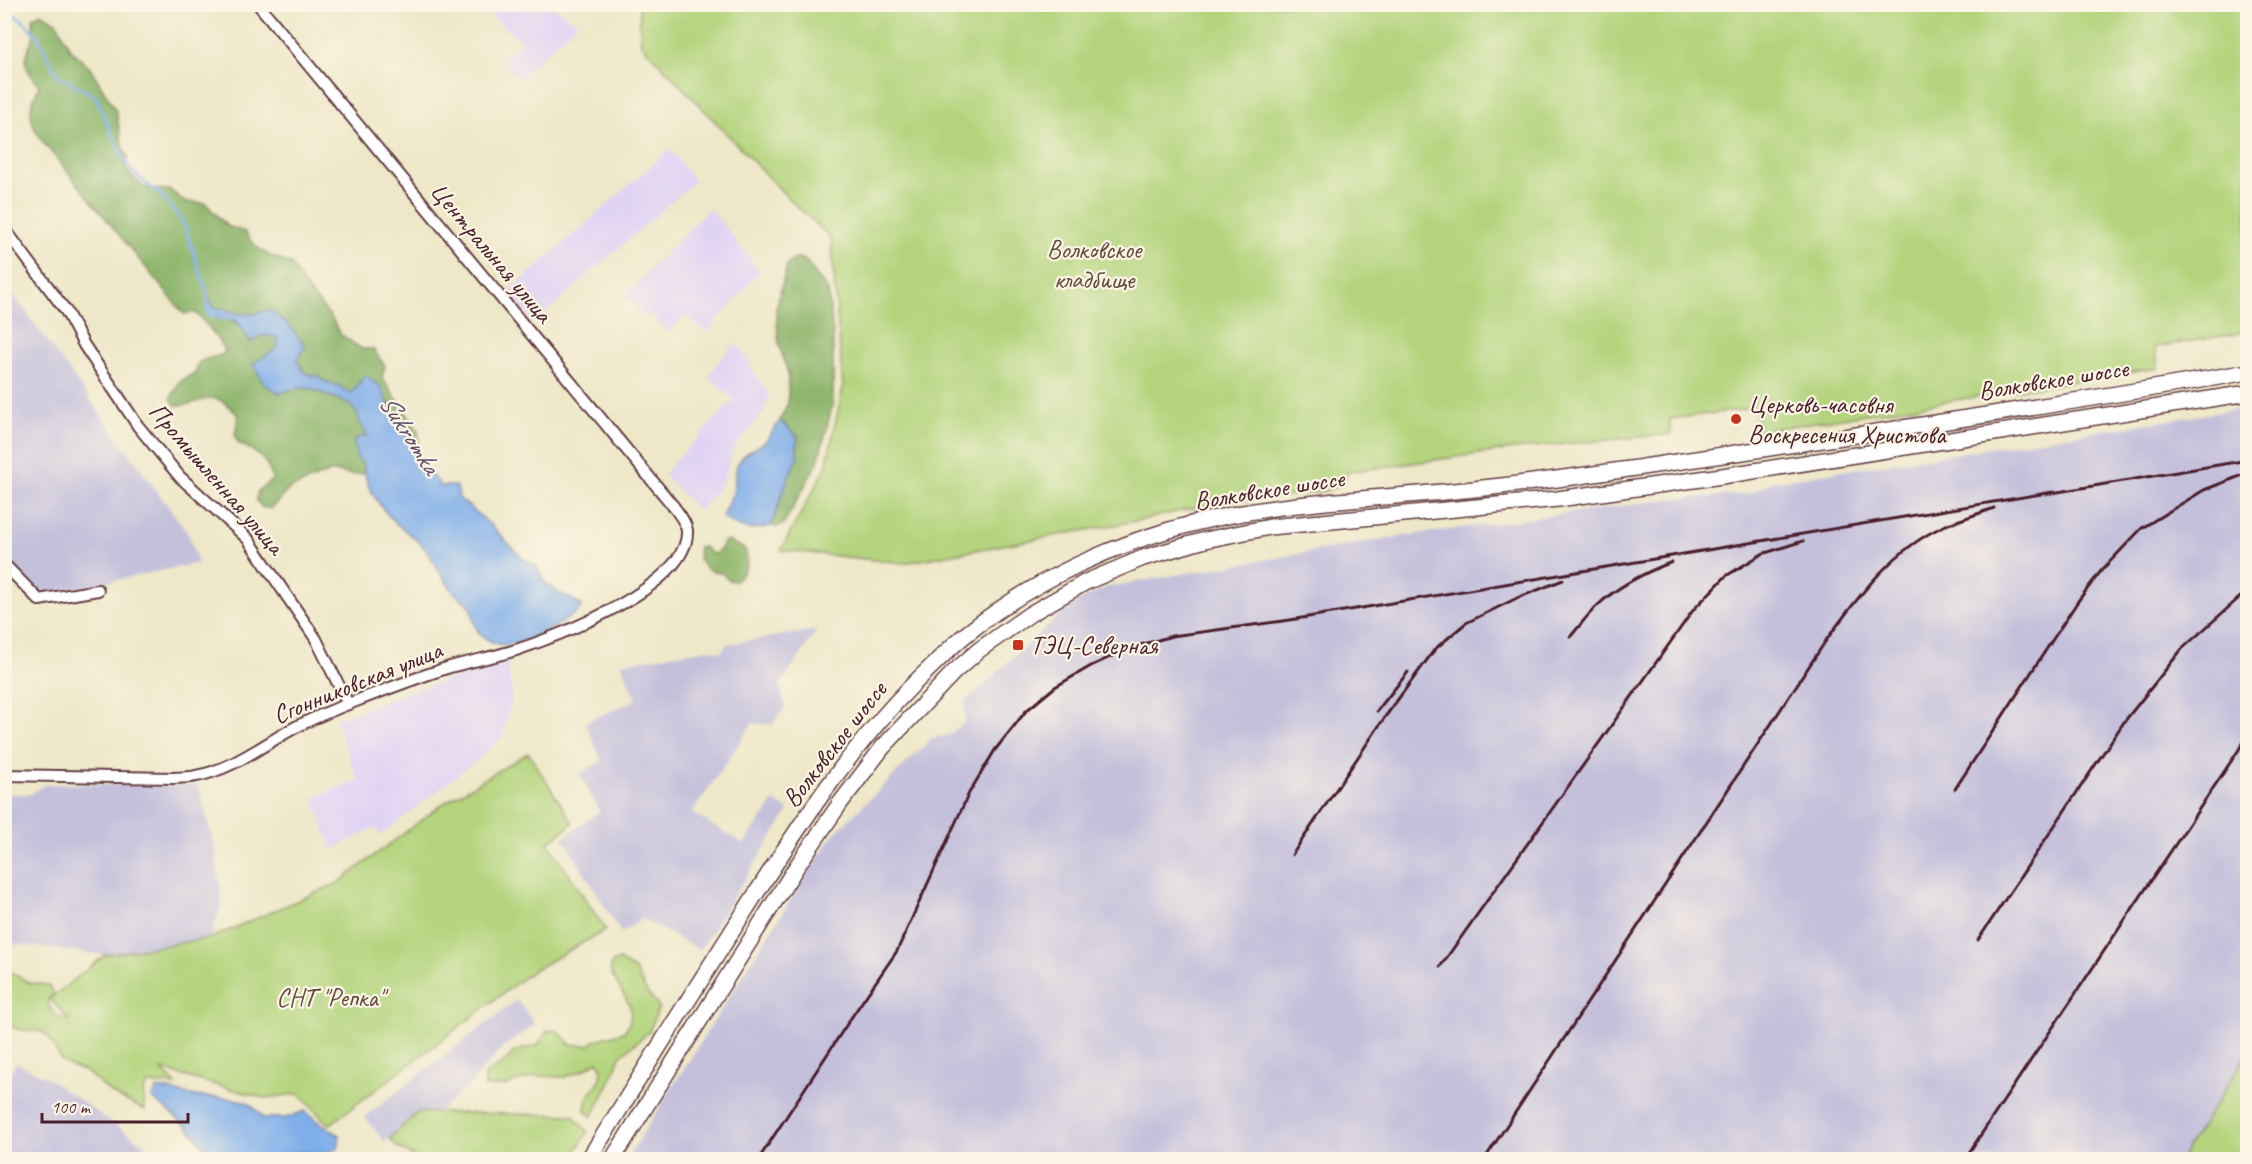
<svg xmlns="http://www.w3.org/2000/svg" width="2252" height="1164" font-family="Caveat,sans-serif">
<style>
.built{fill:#e0d4f4}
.industrial{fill:#c4c0db}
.green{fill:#b3d47d;stroke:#7e7a54;stroke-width:1.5}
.forest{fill:#8eb66c;stroke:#6c6a4c;stroke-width:1.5}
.water{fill:#7faeea;stroke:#64668a;stroke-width:1.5}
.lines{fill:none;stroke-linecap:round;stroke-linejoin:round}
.stream{stroke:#7faeea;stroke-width:3}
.street-casing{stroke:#633d43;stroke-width:14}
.secondary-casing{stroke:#633d43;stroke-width:18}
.street{stroke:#fff;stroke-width:10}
.secondary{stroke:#fff;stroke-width:15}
.rail{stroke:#4a1f2b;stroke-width:3}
.poi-dot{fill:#c8321e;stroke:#fcf5e5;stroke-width:2}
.labels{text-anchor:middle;stroke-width:4.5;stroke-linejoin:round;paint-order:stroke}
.park-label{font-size:26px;fill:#644c40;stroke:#fcf5e5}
.street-label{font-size:26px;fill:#4a1f2b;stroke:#fcf5e5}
.poi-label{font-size:26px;fill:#4a1f2b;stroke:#fcf5e5;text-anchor:start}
.water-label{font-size:27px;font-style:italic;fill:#5d516e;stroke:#fcf5e5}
</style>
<rect width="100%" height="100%" fill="#fcf5e5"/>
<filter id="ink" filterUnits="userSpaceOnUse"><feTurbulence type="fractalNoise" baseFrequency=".0167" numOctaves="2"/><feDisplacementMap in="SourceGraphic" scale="12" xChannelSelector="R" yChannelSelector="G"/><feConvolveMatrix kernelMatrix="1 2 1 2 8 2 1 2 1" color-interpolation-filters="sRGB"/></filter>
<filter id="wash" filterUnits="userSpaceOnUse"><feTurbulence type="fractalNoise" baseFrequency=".008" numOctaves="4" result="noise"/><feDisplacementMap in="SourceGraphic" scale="24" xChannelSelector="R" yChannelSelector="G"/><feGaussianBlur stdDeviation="1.35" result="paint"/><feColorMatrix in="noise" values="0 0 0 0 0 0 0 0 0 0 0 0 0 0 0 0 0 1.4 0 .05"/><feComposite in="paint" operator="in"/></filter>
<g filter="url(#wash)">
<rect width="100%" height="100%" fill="#eee7c8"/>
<g class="built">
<polygon points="479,5 550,5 578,23 518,79 503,61 521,41"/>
<polygon points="670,149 695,181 534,323 508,292"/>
<polygon points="710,208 760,271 706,333 686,315 668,333 651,314 645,318 626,295"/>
<polygon points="733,344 743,351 755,376 769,394 763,413 734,448 722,483 699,511 663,474 734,400 708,376"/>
<polygon points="508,661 512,699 502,737 478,759 381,835 375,827 332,850 313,798 358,780 335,720 418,689"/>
</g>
<g class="industrial">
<polygon points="4,282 189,535 198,563 39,596 5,557"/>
<polygon points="2247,408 2247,1055 2180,1159 626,1160 809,871 835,833 932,738 949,735 965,722 965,702 1069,606 1107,587 1390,538 1670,499 1749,494 1771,482"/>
<polygon points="817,630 780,686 786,706 772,725 753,723 692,813 744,844 774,801 789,810 700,950 642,919 621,933 563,838 600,811 579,774 602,761 585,722 636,700 621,663 709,649 721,652 727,644"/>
<polygon points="45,784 198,785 215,847 222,904 211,938 105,955 5,943 5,794 31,794"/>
<polygon points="517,1000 535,1024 502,1048 475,1079 439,1112 418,1112 385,1142 364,1117"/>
<polygon points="17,1063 49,1079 165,1159 5,1159 5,1078"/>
</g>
<g class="green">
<polygon points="639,5 2247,5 2247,332 2155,347 2158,368 1759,431 1755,408 1670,419 1671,434 1514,449 1348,472 1341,486 1323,492 1217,503 1136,521 904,563 781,550 826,467 843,388 831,238 790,200 641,44"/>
<path d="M528 753 573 823 548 843 606 930 534 970 329 1125 299 1094 264 1098 162 1070 176 1085 148 1084 143 1092 145 1110 114 1095 86 1072 68 1065 61 1060 48 1036 40 1031 21 1030 5 1025V969L30 983 48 985 54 993 48 999C49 1014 56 1016 69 1020L50 999 105 955 211 938 338 883 444 803Z"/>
<path d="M619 960 635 970 648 994 659 1007 649 1032 620 1056 614 1073 592 1117 585 1111C585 1110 586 1102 586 1101 593 1086 609 1079 598 1061L583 1070 565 1077 535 1076 504 1086 485 1087C483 1066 491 1073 503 1063 508 1060 509 1056 513 1053 519 1048 529 1048 537 1046L547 1031 557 1030 570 1044 578 1045H589L596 1040 624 1032 629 1024 631 1015 630 1006 611 973V963Z"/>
<polygon points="2247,1055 2247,1159 2180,1159"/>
<polygon points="418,1112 573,1115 588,1132 571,1159 417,1159 396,1146 390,1138"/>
</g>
<g class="forest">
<path d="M41 13 57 23 70 49 91 69 116 111 123 149 128 156 124 164 127 172 142 186 151 189 170 190 185 202 205 203 227 226 245 232C255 250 272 258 291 264L306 288 331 317 340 334 362 349H373L385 366 382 377 418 431 419 441 414 449 405 429 394 417 390 404 359 382 354 391 349 393 339 386 326 382 318 376H312L304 372 270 310 247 315 213 307 209 298 217 318C238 318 240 326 251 342L262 335 277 337 279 393 299 388H309L348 403 358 414 360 424 369 436 363 463 364 473 352 475 340 472H330L289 489 271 509 262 507 256 500 258 491 272 480C269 460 256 451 238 443L235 435 238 415C207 383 208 407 175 405L171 398 179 382 196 372 198 363C208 356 217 359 226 352 219 341 203 317 193 312L184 314 39 137C33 126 29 116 32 103 34 96 38 92 39 85 21 65 24 61 33 37 34 32 33 24 33 18Z"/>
<polygon points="800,258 806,261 828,291 833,334 833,403 818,462 784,524 777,527 771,526 788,477 797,460 797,436 780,420 788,403 788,373 779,345 776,309 787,265 792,260"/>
<path d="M728 541 745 549C750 562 745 573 735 581L729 580 722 573C710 572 704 569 698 557L699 547H704L710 553 715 554 722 547 723 542Z"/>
</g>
<g class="water">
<path d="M208 296 213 307 247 315 270 310 289 325 305 346 297 360 304 372 312 376H318L326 382 339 386 349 393 354 391 365 375 381 387 394 417 405 429 414 449 427 470 441 486H457L459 498 491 525 523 559 535 565 546 583 560 594 570 598 582 606C571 621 526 642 508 645 498 646 490 641 482 636 474 630 473 615 471 606 444 589 441 568 422 545 417 539 410 535 404 530 384 514 365 489 363 464L357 458 354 441 359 437 368 436 360 424 358 414 348 403 309 388H299L279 393 264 384 253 364 277 348V337L262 335 251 342C246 335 241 322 232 319 226 316 217 318 207 313Z"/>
<path d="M780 421 797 436V460L788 477 771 526C749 531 739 531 722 516L733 493 737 465 744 455 765 442Z"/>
<path d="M157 1089C169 1089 178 1093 190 1095 208 1099 228 1095 246 1102 253 1105 258 1112 263 1118H286L305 1111C316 1122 328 1127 340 1136L338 1149 318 1154 300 1152 268 1159H208L207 1150 188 1127 152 1098Z"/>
</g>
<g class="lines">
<polyline class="stream" points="4,10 21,19 38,37 57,75 96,97 114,139 130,170 164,198 184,224 208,296 207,313 217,318 234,318"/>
</g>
</g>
<g filter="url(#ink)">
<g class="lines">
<g class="street-casing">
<g id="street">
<polyline points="4,228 66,311 84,345 138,426 180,477 248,539 316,639 348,704"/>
<polyline points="4,564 39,600 98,590"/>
<path d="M4 775 174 778C181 777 189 778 196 776 231 770 263 745 294 728 313 718 335 709 356 701 387 689 418 677 450 667 472 661 494 657 516 650 558 636 690 586 687 530 686 522 678 513 674 507L258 4"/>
</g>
</g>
<g class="secondary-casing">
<g id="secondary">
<path d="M588 1160C637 1081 686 1003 736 925 794 833 852 741 932 666 944 654 956 642 969 632 1035 579 1117 542 1199 522 1289 500 1383 499 1474 489 1523 484 1573 477 1622 470 1830 439 2040 408 2248 372"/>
<polyline points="612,1160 797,866 841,802 883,747 954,672 979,650 1030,614 1086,582 1143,558 1205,540 1270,527 1558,499 1722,476 2248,393"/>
</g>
</g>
<use href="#street" class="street"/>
<use href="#secondary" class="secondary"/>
<g class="rail">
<polyline points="2046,494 2248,460"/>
<path d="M1570 637C1579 627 1588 614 1598 605 1619 585 1646 572 1672 562"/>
<polyline points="1377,711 1408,672"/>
<polyline points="1955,789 2078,601 2101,571 2142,528 2204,490 2248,473"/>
<polyline points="1292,855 1385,717 1435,649 1466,623 1517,598 1563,580"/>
<polyline points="1978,940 2124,722 2182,649 2248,590"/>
<polyline points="1440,967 1694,609 1726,576 1762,554 1803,541"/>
<polyline points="758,1160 851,1018 897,951 969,793 995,750 1026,711 1055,687 1091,666 1130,648 1172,636 1290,620 2053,492"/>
<path d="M1484 1160 1827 639C1860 594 1894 548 1946 525 1962 519 1978 514 1994 508"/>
<polyline points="1964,1160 2248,736"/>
</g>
</g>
</g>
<g class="poi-dot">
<circle cx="1736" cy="419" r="6"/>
<rect x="1012" y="639" width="12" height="12" rx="3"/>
</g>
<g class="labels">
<g class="park-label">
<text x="1094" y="258">Волковское<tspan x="1094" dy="30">кладбище</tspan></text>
<text x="330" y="1006">СНТ "Репка"</text>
</g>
<g class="street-label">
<text transform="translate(492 252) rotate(50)" y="9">Центральная улица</text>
<text transform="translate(2053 379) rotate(-9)" y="9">Волковское шоссе</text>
<text transform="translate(217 478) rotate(49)" y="9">Промышленная улица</text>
<text transform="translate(1269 489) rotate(-9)" y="9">Волковское шоссе</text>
<text transform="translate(357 682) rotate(-22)" y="9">Сгонниковская улица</text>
<text transform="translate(834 744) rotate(-52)" y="9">Волковское шоссе</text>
</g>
<g class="poi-label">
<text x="1748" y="413">Церковь-часовня<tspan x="1748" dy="30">Воскресения Христова</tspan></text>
<text x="1030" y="654">ТЭЦ-Северная</text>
</g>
<g class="water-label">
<text transform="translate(410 434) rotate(57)" y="9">Sukromka</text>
</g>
</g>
<rect width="2252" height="1164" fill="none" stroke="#fcf5e5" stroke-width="24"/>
<path d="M42 1113v9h146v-9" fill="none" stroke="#4a1f2b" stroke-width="3"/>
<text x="51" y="1113" font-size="18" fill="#4a1f2b" stroke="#fcf5e5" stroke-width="4.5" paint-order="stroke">100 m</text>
</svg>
